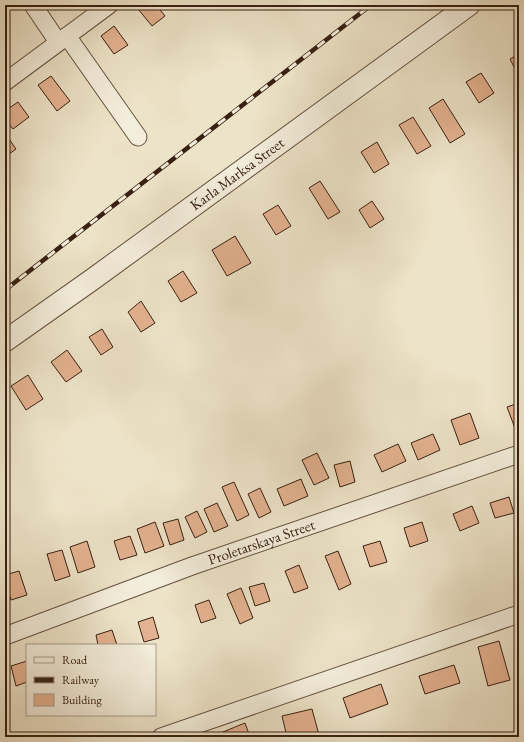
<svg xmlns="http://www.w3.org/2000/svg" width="524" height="742" font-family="'EB Garamond',serif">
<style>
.building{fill:#e3b290;stroke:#382012}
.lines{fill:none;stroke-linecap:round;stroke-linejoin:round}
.minor-casing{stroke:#655140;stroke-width:19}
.tertiary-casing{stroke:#655140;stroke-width:23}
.minor{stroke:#f3eddb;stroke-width:17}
.tertiary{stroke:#f3eddb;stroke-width:21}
.rail-casing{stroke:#382012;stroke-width:4.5}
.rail{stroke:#f3eddb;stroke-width:3;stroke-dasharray:9;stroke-linecap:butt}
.labels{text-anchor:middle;stroke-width:3;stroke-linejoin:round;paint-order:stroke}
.street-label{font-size:15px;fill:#382012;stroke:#f3eddb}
</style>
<rect width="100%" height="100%" fill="#ede3c8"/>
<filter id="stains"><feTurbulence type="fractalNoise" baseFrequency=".005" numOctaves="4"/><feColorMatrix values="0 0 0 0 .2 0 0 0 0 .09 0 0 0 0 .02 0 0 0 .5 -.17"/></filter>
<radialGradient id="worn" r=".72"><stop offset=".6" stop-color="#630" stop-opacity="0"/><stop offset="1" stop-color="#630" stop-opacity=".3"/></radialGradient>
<g class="building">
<polygon points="143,5 156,5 165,16 152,26 138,9"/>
<polygon points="114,26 128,45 114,54 101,36"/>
<polygon points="519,54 519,77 510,59"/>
<polygon points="481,73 494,93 479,103 466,82"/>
<polygon points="51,76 70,101 57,111 38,85"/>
<polygon points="443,99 465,134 450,143 429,108"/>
<polygon points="18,102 29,117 13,129 5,119 5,111"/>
<polygon points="413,117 431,146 417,154 399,125"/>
<polygon points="7,136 16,149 5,157 5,138"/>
<polygon points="377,142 389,164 374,173 361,152"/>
<polygon points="320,181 340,212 328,219 309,188"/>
<polygon points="372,201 384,219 370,228 359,210"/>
<polygon points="278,205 291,226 276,235 263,214"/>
<polygon points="235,236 251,263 227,276 212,250"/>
<polygon points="183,271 197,293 181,302 168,281"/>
<polygon points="141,301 155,323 141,332 128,312"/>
<polygon points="102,329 113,347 101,355 89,337"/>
<polygon points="67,350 82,371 66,382 51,362"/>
<polygon points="28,375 43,399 26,410 11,386"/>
<polygon points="519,403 519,430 516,431 507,407"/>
<polygon points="470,413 479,438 460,445 451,420"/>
<polygon points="433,434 440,450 418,460 411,443"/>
<polygon points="398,444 406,461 382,472 374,455"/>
<polygon points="317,453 329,478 314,485 302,460"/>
<polygon points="350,461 355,482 340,487 334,465"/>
<polygon points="301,479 308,496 284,506 277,489"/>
<polygon points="234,482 249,515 237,521 222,487"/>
<polygon points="260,488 271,512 259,518 248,494"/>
<polygon points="509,497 514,513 495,518 490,503"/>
<polygon points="217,503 228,526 214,532 204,509"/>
<polygon points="472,506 479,523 460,531 453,514"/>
<polygon points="197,511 207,532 195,538 185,517"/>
<polygon points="178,519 184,540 170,545 163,523"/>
<polygon points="155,522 164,546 145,553 137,529"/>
<polygon points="422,522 428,541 410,547 404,528"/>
<polygon points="130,536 137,555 120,560 114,541"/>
<polygon points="87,541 95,567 78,573 70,547"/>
<polygon points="380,541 387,562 370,567 363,546"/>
<polygon points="62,550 70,576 55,581 47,554"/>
<polygon points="338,551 351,584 339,590 325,556"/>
<polygon points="299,565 308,588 294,593 285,571"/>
<polygon points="19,571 27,595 11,600 5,581 5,575"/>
<polygon points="264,583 270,601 255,606 249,587"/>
<polygon points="241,588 253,618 240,624 227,594"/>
<polygon points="209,600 216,618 201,623 195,605"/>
<polygon points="153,617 159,638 144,642 138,622"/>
<polygon points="112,630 117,645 98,645 96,635"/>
<polygon points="499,641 510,680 488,686 478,647"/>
<polygon points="27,661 27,682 16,686 11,666"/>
<polygon points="454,665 460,683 425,694 419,676"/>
<polygon points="381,684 388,704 350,718 343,698"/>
<polygon points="312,709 319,735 312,737 287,737 282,716"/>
<polygon points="245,723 250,737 213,737 213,736"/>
</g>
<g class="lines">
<g class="minor-casing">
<g id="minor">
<polyline points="33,5 58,42"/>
<polyline points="67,36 138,137"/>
<polyline points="5,82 109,5"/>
<path id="s1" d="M5 636 192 566 519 454"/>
<polyline points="161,737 519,614"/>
</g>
</g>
<g class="tertiary-casing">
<g id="tertiary">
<path id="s2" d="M5 341 93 279 469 5"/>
</g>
</g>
<use href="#minor" class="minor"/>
<use href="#tertiary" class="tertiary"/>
<g class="rail-casing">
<polyline id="rail" points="5,290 371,5"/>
</g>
<use href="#rail" class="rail"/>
</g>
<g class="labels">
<g class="street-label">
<text dy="5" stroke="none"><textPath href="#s2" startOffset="286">Karla Marksa Street</textPath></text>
<text dy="5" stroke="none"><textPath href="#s1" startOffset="273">Proletarskaya Street</textPath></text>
</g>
</g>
<rect width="524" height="742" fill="none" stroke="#ede3c8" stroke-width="20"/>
<rect x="6" y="6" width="512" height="730" fill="none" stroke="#382012" stroke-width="2"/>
<rect x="10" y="10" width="504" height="722" fill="none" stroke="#382012"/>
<rect x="26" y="644" width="130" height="72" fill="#f3eddb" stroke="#a89b8b"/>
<rect x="34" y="657" width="20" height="6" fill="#f3eddb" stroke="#a89b8b"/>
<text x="62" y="664" font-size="12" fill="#382012">Road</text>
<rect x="34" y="677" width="20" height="6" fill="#382012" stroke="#a89b8b"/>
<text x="62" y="684" font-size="12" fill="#382012">Railway</text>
<rect x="34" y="694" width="20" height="12" fill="#e3b290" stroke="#a89b8b"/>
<text x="62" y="704" font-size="12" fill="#382012">Building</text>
<rect width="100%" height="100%" filter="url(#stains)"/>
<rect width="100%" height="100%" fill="url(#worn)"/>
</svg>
